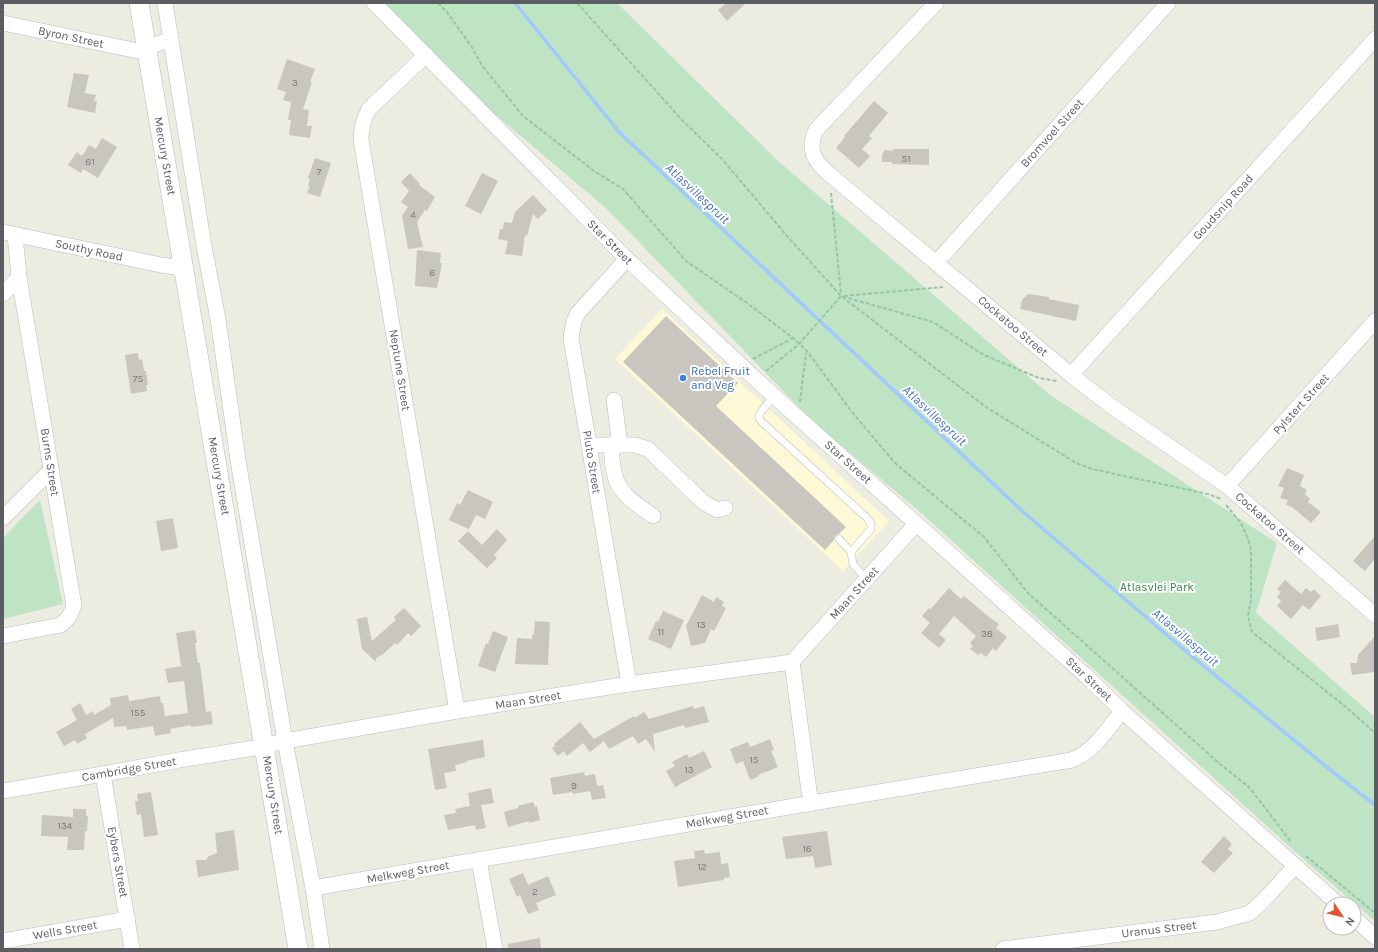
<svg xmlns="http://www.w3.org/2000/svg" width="1378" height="952" font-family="Karla,sans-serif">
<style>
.commercial{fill:#fdf9d6}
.green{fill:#bee4c3}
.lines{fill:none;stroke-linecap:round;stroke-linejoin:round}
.stream{stroke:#a1c9fe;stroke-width:3.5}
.building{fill:#c8c6bf}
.service-casing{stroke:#b9bbc0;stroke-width:8}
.minor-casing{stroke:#b9bbc0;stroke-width:16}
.tertiary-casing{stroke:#b9bbc0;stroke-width:20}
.path{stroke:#97c5aa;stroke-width:2;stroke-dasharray:4 2;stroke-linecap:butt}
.service{stroke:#fff;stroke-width:7}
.minor{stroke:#fff;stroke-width:15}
.tertiary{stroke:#fff;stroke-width:19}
.shop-dot{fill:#3f7fe0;stroke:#fff;stroke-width:1.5}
.labels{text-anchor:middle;stroke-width:4;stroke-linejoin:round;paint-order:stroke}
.number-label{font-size:10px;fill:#767779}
.street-label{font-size:12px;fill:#5a5d62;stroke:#fff}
.shop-label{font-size:12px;fill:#366cbe;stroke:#fff;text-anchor:start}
.park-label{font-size:12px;fill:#368544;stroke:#fff}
.water-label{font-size:13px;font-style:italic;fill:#4470c0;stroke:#fff}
</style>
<rect width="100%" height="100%" fill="#edece1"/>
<polygon class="commercial" points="662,309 889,521 843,571 615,359"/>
<g class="green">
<polygon points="379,3 617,3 778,161 1050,395 1277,543 1256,613 1375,717 1375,921 1311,866 920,512 812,421 607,209 445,72"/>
<polygon points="40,500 63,604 3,619 3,538"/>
</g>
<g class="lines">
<polyline class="stream" points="515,3 620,133 1021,510 1182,648 1334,773 1375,805"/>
</g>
<g class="building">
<polygon points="726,3 746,3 727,21 718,10"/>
<polygon points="287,59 315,69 310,82 312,82 303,109 309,110 307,126 312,126 310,138 289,135 291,120 288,120 291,102 283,100 286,92 277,89"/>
<polygon points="74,73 89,75 85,93 96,95 94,101 97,101 95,113 67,107"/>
<polygon points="874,101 888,113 869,136 872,138 862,149 870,156 859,168 836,148 845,137 844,136"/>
<polygon points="102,138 117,147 98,178 83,169 81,173 68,165 77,152 82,156 89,145 96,149"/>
<polygon points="893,149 929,149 929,165 892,164 892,162 882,162 882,154 885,150 893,151"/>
<polygon points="315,158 331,163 320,197 307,193 310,186 308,186 310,179 308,178"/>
<polygon points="410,173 420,184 419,185 435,197 427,211 425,210 417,222 423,247 408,249 402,216 408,207 401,202 409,191 401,182"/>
<polygon points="482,173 498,181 481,214 465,206"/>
<polygon points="533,195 547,210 538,219 533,214 527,236 525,235 522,256 505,254 508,241 498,239 500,229 503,229 504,222 512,223 515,212"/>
<polygon points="417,250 441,253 440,263 442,263 437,288 415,286"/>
<polygon points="1028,294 1049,297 1049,299 1079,305 1076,321 1020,309 1022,300"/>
<polygon points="666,316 738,383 716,406 846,527 839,534 835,536 834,540 825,550 623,362"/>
<polygon points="138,353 139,360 142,359 144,371 146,371 148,385 146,385 147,391 131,394 125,355"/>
<polygon points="1287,468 1304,475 1300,486 1307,490 1305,494 1310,499 1308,502 1321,512 1311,523 1292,507 1286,505 1288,500 1280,498 1284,488 1278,486"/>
<polygon points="468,490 493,502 485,519 476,515 469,529 449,520 457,503 460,505"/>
<polygon points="173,518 178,548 161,551 156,521"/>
<polygon points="497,529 507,540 494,555 497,558 487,568 458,541 468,531 482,545"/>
<polygon points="1375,536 1375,559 1365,571 1353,561"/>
<polygon points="1285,580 1301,594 1306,588 1311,592 1314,589 1321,596 1309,610 1303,605 1291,619 1277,606 1281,601 1277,597 1281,592 1277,589"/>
<polygon points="949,588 961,599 964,596 989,617 999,624 996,628 1007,637 996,651 993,648 986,657 981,653 978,655 970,649 973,646 970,643 976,636 954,616 939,634 946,640 939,648 921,633 930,623 922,616 929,608 930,610"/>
<polygon points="702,595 714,602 716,597 724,602 722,606 726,608 714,631 711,629 705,643 691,646 686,626"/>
<polygon points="404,608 421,626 411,636 408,633 397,645 395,643 381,656 380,655 376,659 376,662 362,649 357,619 367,617 372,641 396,620 394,617"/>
<polygon points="663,611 684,620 671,649 648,639 656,621 658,622"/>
<polygon points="535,621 550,622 548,665 515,664 517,638 532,639 532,635 534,635"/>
<polygon points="1338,624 1340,637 1317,641 1315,628"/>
<polygon points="195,630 197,643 195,643 198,663 200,663 206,712 211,711 213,724 191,727 191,725 170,729 171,733 155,736 153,726 127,730 126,726 114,727 113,718 85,734 87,738 77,744 75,740 64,746 56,732 77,720 71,709 80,703 86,715 93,711 94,715 111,705 110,698 128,695 129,701 160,696 161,703 163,703 165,716 188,713 184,681 168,683 165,669 181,666 176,633"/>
<polygon points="493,631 508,637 495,672 478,666 486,643 488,644"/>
<polygon points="1375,636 1375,672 1352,675 1350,663 1357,663 1358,655"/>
<polygon points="693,706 694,709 704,706 709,722 685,728 684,725 653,734 655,752 646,739 638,744 633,736 609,749 604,741 590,752 583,743 567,756 564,751 558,756 552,748 555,746 554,744 580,722 594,739 634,716 635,718 644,712 649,719"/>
<polygon points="770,739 774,750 771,751 778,767 758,775 759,776 750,780 743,761 736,764 730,749 748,742 750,747"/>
<polygon points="483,740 485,757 466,761 467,762 455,765 456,771 444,773 447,788 435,790 428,749"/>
<polygon points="704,751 712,767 675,787 666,771 675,766 672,762 687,754 689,758"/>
<polygon points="584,772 585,776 595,774 597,786 603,785 606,798 592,800 590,791 573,794 572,792 553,795 550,778"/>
<polygon points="491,788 494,803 481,805 486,828 476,830 475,825 448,830 444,815 456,813 455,809 470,806 468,793"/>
<polygon points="151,792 158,835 144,837 141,814 137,815 135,801 138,801 137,794"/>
<polygon points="533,802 535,807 537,806 540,820 529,823 529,821 508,827 504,812 518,808 518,806"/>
<polygon points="73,809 86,809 86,816 88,816 87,831 85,831 84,850 67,850 68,837 41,836 42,815 73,817"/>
<polygon points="234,830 239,870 198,877 196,860 206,860 209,856 217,853 215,833"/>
<polygon points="827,831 832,865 815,868 813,856 786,859 782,837"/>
<polygon points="1224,836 1232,844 1228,849 1233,853 1214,873 1201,862"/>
<polygon points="704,850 705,854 720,852 721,864 728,863 730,877 724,878 724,880 678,887 674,861 695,858 694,851"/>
<polygon points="523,873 528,885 548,876 556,895 536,903 539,910 528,914 520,895 517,897 509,879"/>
<polygon points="540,938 541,949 508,949 508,944"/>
</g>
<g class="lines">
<g class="service-casing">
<g id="service">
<polyline points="774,396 760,413 759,418 762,422 867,518 871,524 871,529 851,552 853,564 866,579"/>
<polyline points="839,539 851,552"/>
</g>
</g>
<g class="minor-casing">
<g id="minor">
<polyline points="165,3 204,246 218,319 238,460 285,741 313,888 322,949"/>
<polyline points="374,3 627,259 774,396 1085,675 1122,711 1338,904"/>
<path d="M936 3 816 130C807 149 814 161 829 174L1071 375 1111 406 1227 486 1375 615"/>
<polyline points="3,23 138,51 171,39"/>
<path d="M426 55 369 109C363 120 361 128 361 140L457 711"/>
<polyline points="3,232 161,265 175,267 184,267"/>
<polyline points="627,259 578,313 574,321 571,338 629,684"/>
<polyline points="936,263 1168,3"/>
<polyline points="3,294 19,277"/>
<polyline points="1071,375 1375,39"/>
<polyline points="614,400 620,445"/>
<polyline points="590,445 635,445 648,449 703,502 717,510 725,508"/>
<path d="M611 445C612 455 612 466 615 476 619 494 639 506 653 516"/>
<polyline points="1227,486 1375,321"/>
<polyline points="3,518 51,470"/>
<polyline points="3,636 61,625 69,617 74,606 19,277 15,235"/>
<polyline points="792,662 809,791 812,803"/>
<polyline points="103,774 132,949"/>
<polyline points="3,791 103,774 179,760 255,748 285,741 457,711 629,684 792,662 916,524"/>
<polyline points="479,860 495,949"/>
<path d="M313 888 812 803 1072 760C1094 751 1108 729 1122 711"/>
<polyline points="1354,918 1375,937"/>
<polyline points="3,941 128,919"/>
<polyline points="1003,949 1217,922 1250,913 1266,898 1295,866"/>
</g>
</g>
<g class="tertiary-casing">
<polyline id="tertiary" points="139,3 298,949"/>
</g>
<g class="path">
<polyline points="438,3 447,12 471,46 483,67 523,116 594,171 623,189 686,261 747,303 793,338 807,351 852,412 895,463 984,537 1028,593 1220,764 1250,788 1291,842"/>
<polyline points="577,3 682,120 722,159 787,236 841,296 986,407 1076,463 1092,469 1208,494 1221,499"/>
<polyline points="831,193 841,294"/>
<polyline points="844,296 943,287"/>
<polyline points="753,359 793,338"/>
<polyline points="766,371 799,344 841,296 933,322 984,355 1039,378 1057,381"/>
<polyline points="800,402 806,353"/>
<polyline points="1226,505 1241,523 1248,539 1251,550 1251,600 1248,616 1252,632 1347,708 1375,733"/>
<polyline points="1306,856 1375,913"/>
</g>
<use href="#service" class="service"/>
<use href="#minor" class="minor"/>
<use href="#tertiary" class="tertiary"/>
</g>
<circle class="shop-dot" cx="683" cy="378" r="4"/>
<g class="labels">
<g class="number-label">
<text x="295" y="86">3</text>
<text x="906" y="162">51</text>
<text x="90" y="165">81</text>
<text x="319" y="175">7</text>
<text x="413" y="218">4</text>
<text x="432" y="276">6</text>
<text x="138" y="382">75</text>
<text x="701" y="628">13</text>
<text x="661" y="635">11</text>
<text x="987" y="637">38</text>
<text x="138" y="716">155</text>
<text x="754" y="763">15</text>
<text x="689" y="773">13</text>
<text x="574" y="789">9</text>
<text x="65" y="829">134</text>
<text x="807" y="852">16</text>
<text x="702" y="870">12</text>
<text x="535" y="895">2</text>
</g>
<g class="street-label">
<text transform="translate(71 37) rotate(12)" y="4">Byron Street</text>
<text transform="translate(1052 133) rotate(-48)" y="4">Bromvoel Street</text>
<text transform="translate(165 156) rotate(80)" y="4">Mercury Street</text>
<text transform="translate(1223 207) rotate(-48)" y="4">Goudsnip Road</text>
<text transform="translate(610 242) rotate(45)" y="4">Star Street</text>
<text transform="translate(89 250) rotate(12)" y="4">Southy Road</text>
<text transform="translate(1013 326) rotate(40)" y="4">Cockatoo Street</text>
<text transform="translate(400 370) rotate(81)" y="4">Neptune Street</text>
<text transform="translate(1301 404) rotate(-48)" y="4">Pylstert Street</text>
<text transform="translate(50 462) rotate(81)" y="4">Burns Street</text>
<text transform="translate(592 462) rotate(81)" y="4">Pluto Street</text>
<text transform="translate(848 462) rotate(42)" y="4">Star Street</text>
<text transform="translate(219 476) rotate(80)" y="4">Mercury Street</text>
<text transform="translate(1270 523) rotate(41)" y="4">Cockatoo Street</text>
<text transform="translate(854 593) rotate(-48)" y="4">Maan Street</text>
<text transform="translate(1089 679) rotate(43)" y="4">Star Street</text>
<text transform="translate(528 700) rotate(-9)" y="4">Maan Street</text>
<text transform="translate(129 769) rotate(-10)" y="4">Cambridge Street</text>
<text transform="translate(273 795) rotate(81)" y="4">Mercury Street</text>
<text transform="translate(727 817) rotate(-10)" y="4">Melkweg Street</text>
<text transform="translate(118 862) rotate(80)" y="4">Eybers Street</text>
<text transform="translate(408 872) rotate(-10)" y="4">Melkweg Street</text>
<text transform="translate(1159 929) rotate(-7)" y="4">Uranus Street</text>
<text transform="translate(65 930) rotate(-10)" y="4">Wells Street</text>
</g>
<g class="shop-label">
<text x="691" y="375">Rebel Fruit<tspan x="691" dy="14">and Veg</tspan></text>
</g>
<g class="park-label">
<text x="1157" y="591">Atlasvlei Park</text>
</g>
<g class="water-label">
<text transform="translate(698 193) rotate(43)" y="5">Atlasvillespruit</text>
<text transform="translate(935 415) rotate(43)" y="5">Atlasvillespruit</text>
<text transform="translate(1186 637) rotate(40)" y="5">Atlasvillespruit</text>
</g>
</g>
<rect width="1378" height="952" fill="none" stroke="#5a5d62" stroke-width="8"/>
<g transform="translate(1342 916) rotate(125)"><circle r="19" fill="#ffffff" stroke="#bdbec0"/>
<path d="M0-3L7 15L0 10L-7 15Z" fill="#e6542e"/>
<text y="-6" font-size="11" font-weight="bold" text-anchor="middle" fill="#5a5d62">N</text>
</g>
</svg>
